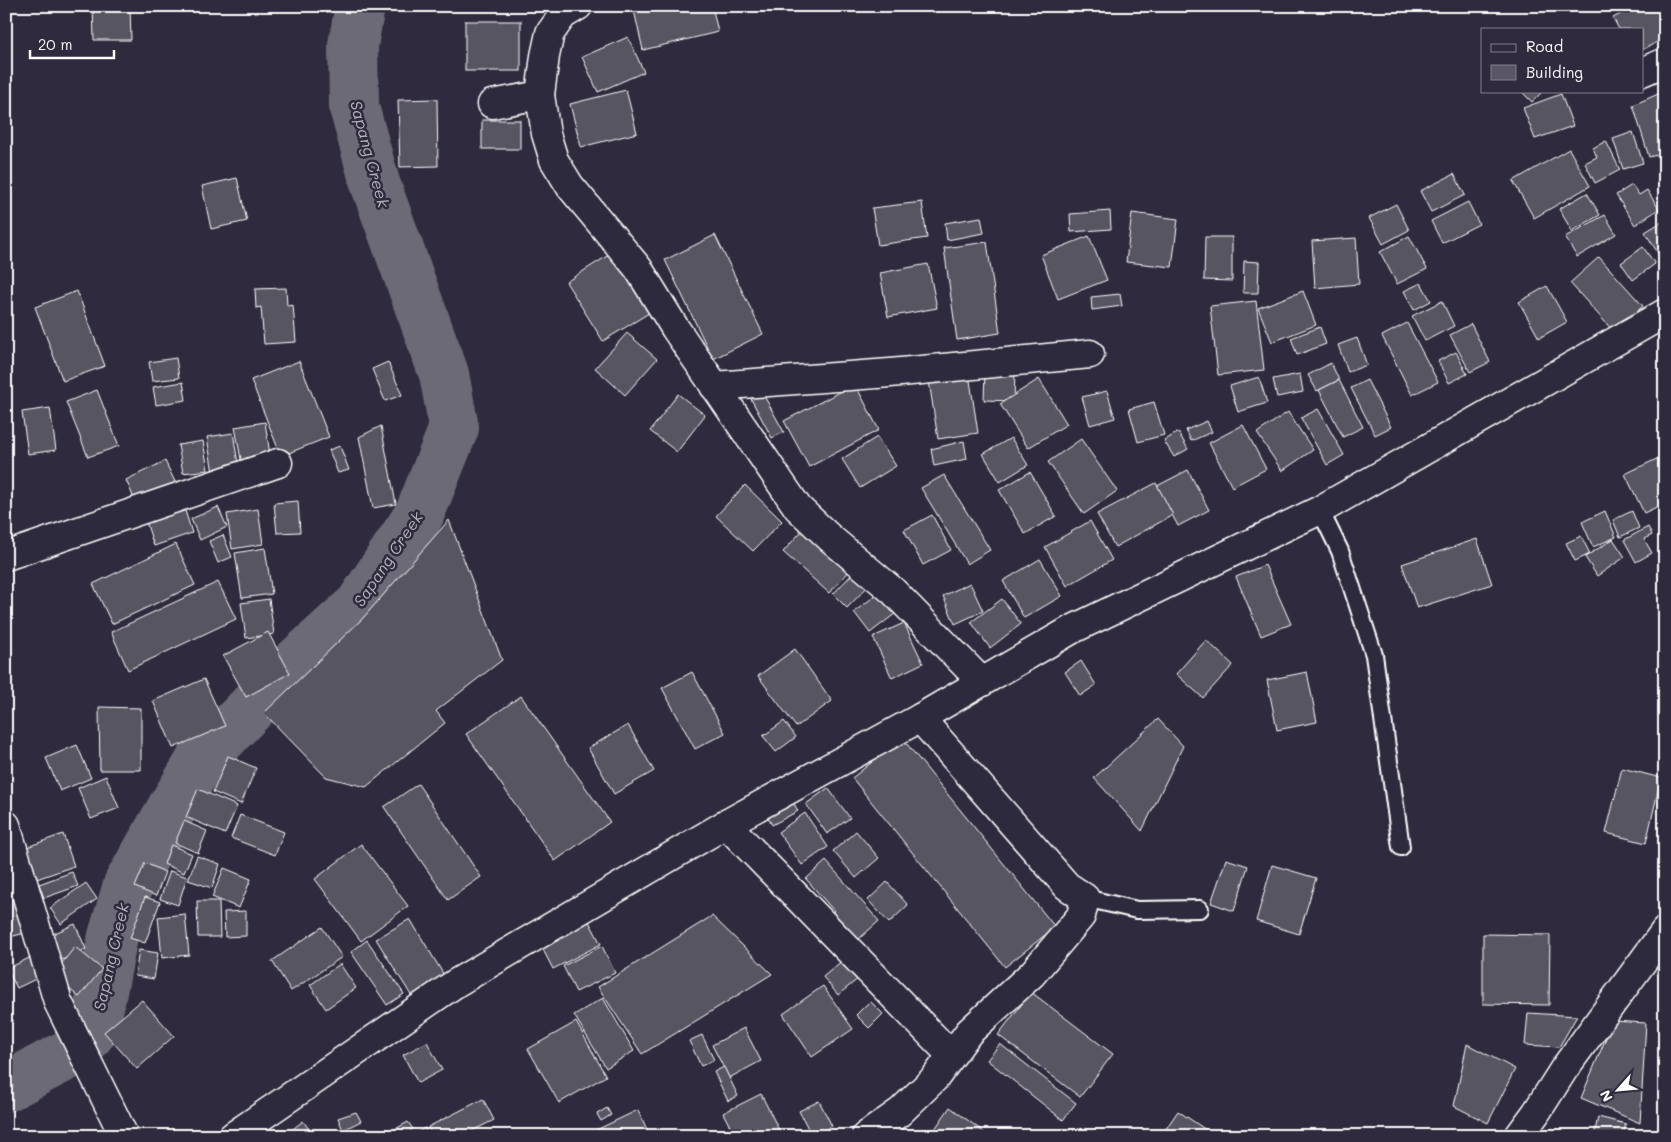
<svg xmlns="http://www.w3.org/2000/svg" width="1671" height="1142" font-family="Mali,sans-serif">
<style>
.lines{fill:none;stroke-linecap:round;stroke-linejoin:round}
.river{stroke:#6d6a77;stroke-width:50}
.building{fill:#595564;stroke:#fff}
.service-casing{stroke:#fff;stroke-width:20}
.minor-casing{stroke:#fff;stroke-width:31}
.tertiary-casing{stroke:#fff;stroke-width:31}
.service{stroke:#2f2a3d;stroke-width:16}
.minor{stroke:#2f2a3d;stroke-width:28}
.tertiary{stroke:#2f2a3d;stroke-width:28}
.labels{text-anchor:middle;stroke-width:5;stroke-linejoin:round;paint-order:stroke}
.water-label{font-size:16px;font-style:italic;fill:#b6b4bb;stroke:#2f2a3d}
</style>
<rect width="100%" height="100%" fill="#2f2a3d"/>
<filter id="ink" filterUnits="userSpaceOnUse"><feTurbulence type="fractalNoise" baseFrequency=".02" numOctaves="2"/><feDisplacementMap in="SourceGraphic" scale="10" xChannelSelector="R" yChannelSelector="G"/><feConvolveMatrix kernelMatrix="1 2 1 2 8 2 1 2 1" color-interpolation-filters="sRGB"/></filter>
<g filter="url(#ink)">
<g class="lines">
<polyline class="river" points="6,1087 77,1050 95,1027 113,936 128,885 172,808 201,760 285,673 360,605 419,515 454,428 444,374 375,183 354,107 353,45 360,6"/>
</g>
<g class="building">
<polygon points="93,6 130,6 131,40 94,40"/>
<polygon points="633,6 712,6 718,32 643,50"/>
<polygon points="1635,6 1664,6 1665,8 1665,38 1642,50 1642,29 1619,29 1613,18"/>
<rect x="465" y="21" width="56" height="50"/>
<polygon points="628,37 644,72 598,92 582,57"/>
<polygon points="626,90 637,133 581,147 570,104"/>
<polygon points="1521,91 1543,91 1532,102"/>
<polygon points="1665,91 1665,153 1649,157 1633,105"/>
<polygon points="1561,94 1573,126 1535,139 1523,108"/>
<polygon points="437,99 438,166 400,167 398,100"/>
<rect x="482" y="120" width="38" height="29"/>
<polygon points="1633,132 1643,163 1623,169 1613,139"/>
<polygon points="1606,141 1620,170 1595,183 1585,163 1597,157 1593,148"/>
<polygon points="1569,149 1590,186 1534,218 1513,181"/>
<polygon points="1454,174 1465,195 1431,212 1420,191"/>
<polygon points="237,178 247,221 211,229 202,186"/>
<polygon points="1632,185 1639,195 1647,190 1659,209 1635,225 1616,195"/>
<polygon points="1587,193 1600,215 1572,231 1559,209"/>
<polygon points="922,202 927,238 878,245 872,208"/>
<polygon points="1468,202 1479,224 1442,243 1431,221"/>
<polygon points="1396,204 1409,230 1383,244 1369,218"/>
<polygon points="1110,211 1111,229 1071,232 1070,214"/>
<polygon points="1132,213 1178,219 1172,267 1126,262"/>
<polygon points="1605,215 1616,234 1577,257 1565,237"/>
<polygon points="981,217 984,233 947,240 945,223"/>
<polygon points="1665,220 1665,255 1661,258 1645,232"/>
<polygon points="715,235 763,334 713,359 665,260"/>
<polygon points="1089,236 1107,280 1058,299 1041,255"/>
<polygon points="1409,236 1427,269 1397,284 1380,252"/>
<polygon points="1205,237 1232,237 1232,281 1204,280"/>
<polygon points="1356,238 1359,284 1315,288 1312,241"/>
<polygon points="987,242 1000,333 957,340 944,248"/>
<polygon points="1643,247 1655,264 1633,280 1621,263"/>
<polygon points="612,253 649,313 603,341 566,282"/>
<polygon points="1599,257 1643,306 1614,332 1570,283"/>
<polygon points="1244,261 1259,262 1258,293 1243,293"/>
<polygon points="928,264 937,308 888,317 880,273"/>
<polygon points="1421,283 1431,301 1414,310 1404,291"/>
<polygon points="1547,286 1567,322 1539,338 1519,302"/>
<polygon points="286,288 287,306 293,305 296,342 264,344 261,307 256,308 255,289"/>
<polygon points="77,291 105,366 63,381 35,307"/>
<polygon points="1303,291 1316,325 1272,342 1258,308"/>
<polygon points="1120,294 1122,306 1092,310 1091,297"/>
<polygon points="1256,301 1264,370 1218,375 1210,306"/>
<polygon points="1442,301 1454,326 1425,341 1412,316"/>
<polygon points="1407,323 1438,382 1412,395 1382,336"/>
<polygon points="1471,324 1490,362 1470,372 1450,335"/>
<polygon points="1320,327 1326,344 1297,355 1291,338"/>
<polygon points="627,333 657,359 625,395 595,368"/>
<polygon points="1357,338 1367,365 1348,372 1338,345"/>
<polygon points="1456,352 1467,374 1449,383 1438,361"/>
<polygon points="176,358 179,378 152,381 149,362"/>
<polygon points="299,361 329,437 281,456 251,380"/>
<polygon points="388,362 402,395 385,401 372,369"/>
<polygon points="1331,363 1339,380 1317,391 1308,375"/>
<polygon points="985,371 1015,372 1014,401 984,400"/>
<polygon points="969,374 978,433 938,439 929,381"/>
<polygon points="1300,374 1303,392 1277,397 1273,379"/>
<polygon points="1259,377 1267,403 1238,412 1230,386"/>
<polygon points="1039,379 1067,424 1028,448 1000,404"/>
<polygon points="1339,380 1363,427 1343,437 1319,390"/>
<polygon points="1367,380 1391,427 1375,435 1351,388"/>
<polygon points="183,382 186,400 156,405 153,387"/>
<polygon points="855,384 879,430 809,467 784,421"/>
<polygon points="97,390 119,446 88,457 66,402"/>
<polygon points="1107,391 1115,418 1090,425 1082,397"/>
<polygon points="678,394 705,415 677,452 650,431"/>
<polygon points="763,394 784,432 772,438 751,399"/>
<polygon points="1154,402 1164,435 1138,442 1129,409"/>
<polygon points="50,408 56,450 28,454 22,412"/>
<polygon points="1318,409 1344,455 1327,465 1301,418"/>
<polygon points="1288,412 1313,450 1282,471 1257,433"/>
<polygon points="1207,421 1212,432 1191,441 1186,430"/>
<polygon points="265,422 271,461 242,465 235,427"/>
<polygon points="1243,425 1266,469 1232,487 1209,443"/>
<polygon points="381,426 396,504 373,508 359,437"/>
<polygon points="1178,432 1188,449 1174,457 1164,441"/>
<polygon points="233,433 239,469 213,473 207,437"/>
<polygon points="877,437 896,466 860,488 842,459"/>
<polygon points="1011,438 1028,465 1000,482 983,454"/>
<polygon points="1081,439 1117,491 1084,514 1048,462"/>
<polygon points="203,441 208,470 183,473 178,445"/>
<polygon points="964,441 967,459 934,466 931,449"/>
<polygon points="340,446 349,470 338,473 329,450"/>
<polygon points="1665,455 1665,503 1644,513 1625,474"/>
<polygon points="165,461 177,486 137,505 126,480"/>
<polygon points="1188,470 1209,510 1178,526 1157,486"/>
<polygon points="1030,472 1056,516 1025,534 999,490"/>
<polygon points="944,475 990,550 967,564 921,488"/>
<polygon points="1156,483 1173,515 1115,547 1097,514"/>
<polygon points="745,485 782,521 753,551 716,516"/>
<polygon points="298,501 300,532 277,533 274,503"/>
<polygon points="183,504 192,533 154,546 144,516"/>
<polygon points="218,507 227,527 200,540 191,519"/>
<polygon points="258,509 263,544 232,549 227,514"/>
<polygon points="1605,511 1616,537 1593,547 1582,522"/>
<polygon points="1632,511 1639,528 1620,537 1613,520"/>
<polygon points="932,515 951,550 923,565 904,530"/>
<polygon points="449,520 502,660 436,711 445,723 366,787 326,777 264,713 363,618"/>
<polygon points="1090,521 1112,560 1067,586 1045,547"/>
<polygon points="808,524 854,566 829,593 783,552"/>
<polygon points="1648,527 1652,535 1644,539 1652,553 1636,562 1624,540"/>
<polygon points="223,535 232,557 218,563 209,541"/>
<polygon points="1581,536 1590,554 1575,561 1566,543"/>
<polygon points="1477,539 1492,584 1417,608 1402,564"/>
<polygon points="1613,539 1625,557 1597,576 1585,557"/>
<polygon points="176,544 195,585 112,624 93,584"/>
<polygon points="265,548 272,594 242,598 235,553"/>
<polygon points="1040,559 1062,596 1024,618 1003,581"/>
<polygon points="1265,565 1291,624 1261,636 1236,577"/>
<polygon points="858,568 872,582 847,608 833,594"/>
<polygon points="218,582 236,619 128,670 111,632"/>
<polygon points="970,583 983,611 955,624 943,596"/>
<polygon points="880,592 896,613 870,633 854,612"/>
<polygon points="269,599 274,634 246,638 241,603"/>
<polygon points="1002,599 1021,624 990,648 971,622"/>
<polygon points="904,623 923,663 892,678 873,637"/>
<polygon points="268,632 290,673 246,697 223,656"/>
<polygon points="1206,640 1233,665 1203,698 1176,674"/>
<polygon points="795,649 832,701 796,727 758,676"/>
<polygon points="1081,661 1096,685 1080,696 1065,672"/>
<polygon points="692,672 725,733 695,749 662,688"/>
<polygon points="1307,672 1317,722 1277,730 1267,680"/>
<polygon points="204,679 225,726 173,748 153,701"/>
<polygon points="521,696 610,822 555,861 466,734"/>
<polygon points="99,707 141,708 141,770 100,770"/>
<polygon points="1158,719 1183,746 1142,831 1094,778"/>
<polygon points="784,721 796,737 776,752 763,736"/>
<polygon points="628,725 654,771 614,794 588,748"/>
<polygon points="902,738 1055,927 1005,967 852,778"/>
<polygon points="77,745 91,778 60,791 46,758"/>
<polygon points="228,756 256,768 241,804 213,792"/>
<polygon points="1622,768 1661,778 1646,843 1606,833"/>
<polygon points="106,776 119,808 91,819 78,788"/>
<polygon points="418,784 481,877 448,900 384,807"/>
<polygon points="828,788 850,818 827,834 806,804"/>
<polygon points="198,789 237,806 225,834 186,817"/>
<polygon points="792,800 798,811 772,825 766,813"/>
<polygon points="805,813 828,847 802,865 778,832"/>
<polygon points="240,815 284,832 275,855 231,838"/>
<polygon points="184,821 207,831 198,853 175,843"/>
<polygon points="856,831 879,858 856,878 833,851"/>
<polygon points="63,834 74,866 28,882 16,851"/>
<polygon points="361,844 408,906 361,941 315,879"/>
<polygon points="171,845 192,854 184,873 164,864"/>
<polygon points="197,856 220,864 212,888 188,880"/>
<polygon points="1226,859 1248,866 1234,911 1211,903"/>
<polygon points="826,861 879,921 850,947 825,919 834,911 806,879"/>
<polygon points="145,863 165,872 156,896 135,887"/>
<polygon points="1272,865 1316,878 1299,934 1256,921"/>
<polygon points="224,868 251,879 239,908 212,897"/>
<polygon points="170,871 187,877 178,905 160,899"/>
<polygon points="72,872 78,886 44,898 39,884"/>
<polygon points="887,882 908,905 889,923 868,900"/>
<polygon points="86,883 97,899 61,924 50,908"/>
<polygon points="13,887 25,933 6,938 6,888"/>
<polygon points="145,897 160,902 145,943 130,938"/>
<polygon points="197,901 219,901 220,937 198,937"/>
<polygon points="246,911 246,936 225,937 224,912"/>
<polygon points="584,912 601,944 553,969 536,936"/>
<polygon points="185,914 189,955 162,958 158,917"/>
<polygon points="712,916 772,974 642,1054 598,987"/>
<polygon points="410,919 447,980 414,1000 376,939"/>
<polygon points="75,924 86,949 55,963 44,938"/>
<polygon points="322,927 342,957 291,991 272,961"/>
<polygon points="1483,934 1550,935 1549,1005 1483,1004"/>
<polygon points="367,940 404,994 387,1005 351,952"/>
<polygon points="602,946 615,973 576,992 563,966"/>
<polygon points="75,947 102,969 79,997 52,975"/>
<polygon points="139,950 158,953 154,979 135,976"/>
<polygon points="33,956 42,976 17,988 7,969"/>
<polygon points="844,959 859,978 838,995 823,977"/>
<polygon points="340,964 356,988 326,1009 310,985"/>
<polygon points="823,986 853,1029 812,1057 783,1014"/>
<polygon points="1031,992 1113,1054 1080,1097 998,1035"/>
<polygon points="603,998 634,1051 606,1068 574,1015"/>
<polygon points="142,1000 174,1036 137,1069 104,1032"/>
<polygon points="870,1001 883,1014 869,1028 856,1015"/>
<polygon points="1528,1013 1577,1016 1559,1047 1525,1045"/>
<polygon points="1613,1021 1646,1023 1640,1123 1581,1098"/>
<polygon points="576,1022 606,1076 559,1103 528,1049"/>
<polygon points="744,1028 761,1061 729,1078 712,1045"/>
<polygon points="702,1035 714,1060 701,1066 689,1041"/>
<polygon points="427,1042 442,1070 418,1083 403,1055"/>
<polygon points="1000,1044 1076,1103 1063,1120 987,1060"/>
<polygon points="1467,1044 1515,1069 1488,1123 1454,1106"/>
<polygon points="724,1067 738,1096 728,1101 714,1072"/>
<polygon points="761,1094 782,1136 735,1136 723,1113"/>
<polygon points="483,1099 494,1120 462,1136 432,1136 428,1127"/>
<polygon points="819,1101 832,1126 812,1136 799,1111"/>
<polygon points="950,1107 989,1136 930,1136"/>
<polygon points="607,1108 611,1115 601,1121 597,1114"/>
<polygon points="638,1110 649,1134 644,1136 593,1136 592,1132"/>
<polygon points="1178,1111 1215,1136 1161,1136"/>
<polygon points="356,1112 361,1121 343,1130 338,1118"/>
<polygon points="1598,1117 1626,1124 1623,1136 1594,1136"/>
<polygon points="303,1121 314,1136 284,1136"/>
<polygon points="408,1122 413,1129 402,1136 383,1136"/>
<polygon points="425,1128 429,1136 410,1136"/>
</g>
<g class="lines">
<g class="service-casing">
<g id="service">
<polyline points="1320,510 1340,551 1374,655 1401,847"/>
<polyline points="1085,898 1137,910 1200,909"/>
</g>
</g>
<g class="minor-casing">
<g id="minor">
<polyline points="578,6 563,15 550,33 545,56 540,95 546,134 554,160 570,186 638,268 675,328 798,508 830,538 893,591 982,682"/>
<polyline points="1642,72 1665,62"/>
<polyline points="492,104 540,95"/>
<polyline points="714,386 890,373 1090,354"/>
<polyline points="6,556 278,463"/>
<polyline points="726,824 951,1055"/>
<polyline points="6,825 58,1002 124,1136"/>
<polyline points="866,1136 900,1112 935,1078 969,1032 1032,974 1081,916 1085,898 1067,886 920,718"/>
<polyline points="1519,1136 1536,1113 1564,1069 1665,931"/>
</g>
</g>
<g class="tertiary-casing">
<polyline id="tertiary" points="233,1136 456,983 726,824 920,718 1071,630 1320,510 1665,313"/>
</g>
<use href="#service" class="service"/>
<use href="#minor" class="minor"/>
<use href="#tertiary" class="tertiary"/>
</g>
</g>
<g class="labels">
<g class="water-label">
<text transform="translate(370 154) rotate(75)" y="6">Sapang Creek</text>
<text transform="translate(388 559) rotate(-56)" y="6">Sapang Creek</text>
<text transform="translate(111 957) rotate(-77)" y="6">Sapang Creek</text>
</g>
</g>
<rect width="1671" height="1142" fill="none" stroke="#2f2a3d" stroke-width="25"/>
<rect x="12" y="12" width="1646" height="1117" fill="none" stroke="#fff" stroke-width="2" filter="url(#ink)"/>
<rect x="1481" y="28" width="162" height="65" fill="#2f2a3d" stroke="#827f8b"/>
<rect x="1491" y="44" width="25" height="8" fill="#2f2a3d" stroke="#827f8b"/>
<text x="1526" y="52" font-size="15" fill="#ffffff">Road</text>
<rect x="1491" y="65" width="25" height="15" fill="#595564" stroke="#827f8b"/>
<text x="1526" y="78" font-size="15" fill="#ffffff">Building</text>
<g transform="translate(1618 1090) rotate(243)" stroke="#2f2a3d" stroke-width="4" paint-order="stroke">
<path d="M0-4L9 19L0 12L-9 19Z" fill="#ffffff"/>
<text y="-8" font-size="14" font-weight="bold" text-anchor="middle" fill="#ffffff">N</text>
</g>
<path d="M30 50v8h84v-8" fill="none" stroke="#ffffff" stroke-width="2.5"/>
<text x="38" y="50" font-size="15" fill="#ffffff" stroke="#2f2a3d" stroke-width="4" paint-order="stroke">20 m</text>
</svg>
